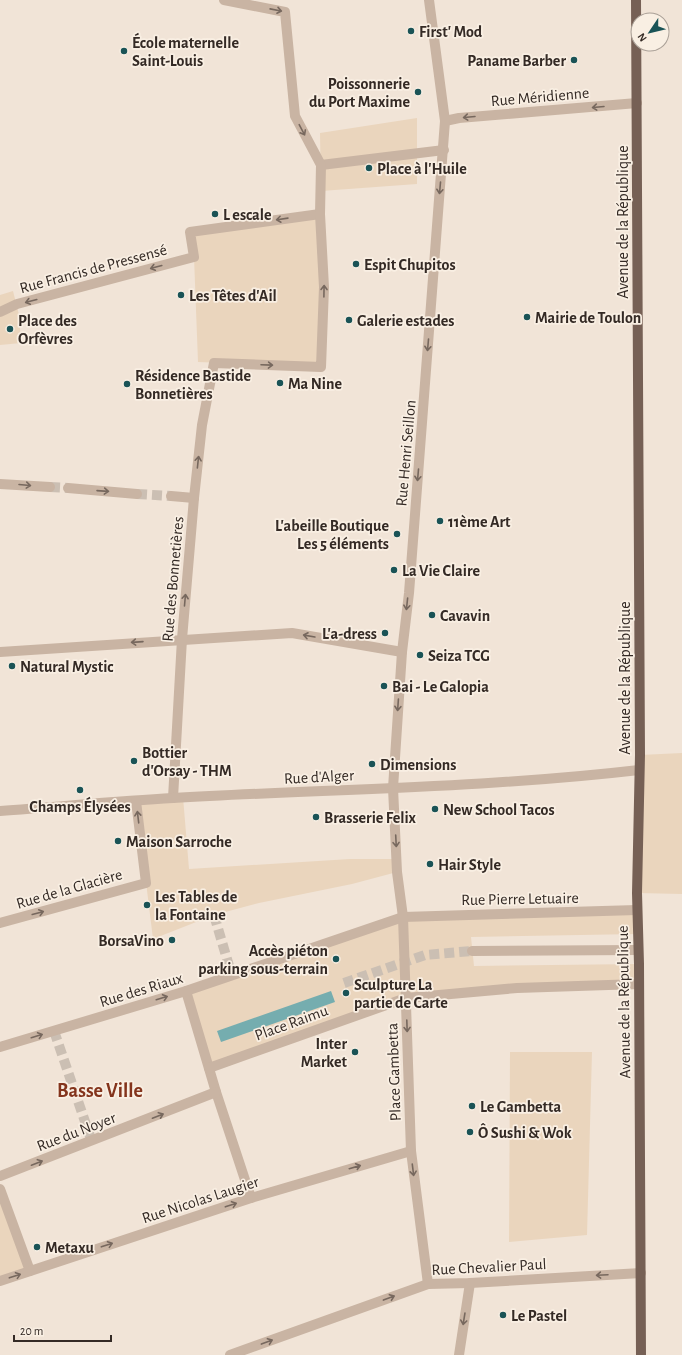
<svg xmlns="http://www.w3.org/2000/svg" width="682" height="1355" font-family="'Alegreya Sans',sans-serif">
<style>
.plaza{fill:#ead5bd}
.water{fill:#75adaf}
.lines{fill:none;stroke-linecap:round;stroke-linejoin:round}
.minor-tunnel{stroke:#cbbfb3;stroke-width:10;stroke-dasharray:10 5;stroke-linecap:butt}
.minor{stroke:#c9b4a3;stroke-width:10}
.major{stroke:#766055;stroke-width:10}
.oneway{stroke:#77685e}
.poi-dot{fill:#1a5356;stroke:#f9efe3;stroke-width:1.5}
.labels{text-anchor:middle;stroke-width:3.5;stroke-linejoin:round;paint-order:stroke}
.poi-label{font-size:16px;font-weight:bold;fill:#342a25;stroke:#f9efe3;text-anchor:start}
.street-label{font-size:16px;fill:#342a25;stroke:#f9efe3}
.district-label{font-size:20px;font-weight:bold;fill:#84341c;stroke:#f9efe3}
</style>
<rect width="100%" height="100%" fill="#f1e4d7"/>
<g class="plaza">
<polygon points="417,118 417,184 321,191 320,133"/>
<polygon points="320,214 321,367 198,362 194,257 190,232"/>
<polygon points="13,291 19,315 21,343 0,345 0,295"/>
<polygon points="682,753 682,894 637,893 640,755"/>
<polygon points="183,797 189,869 350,859 396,859 397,872 352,884 259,903 214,915 153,939 136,801"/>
<polygon points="637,910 638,934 471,937 474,966 639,964 639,984 406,998 209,1068 186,991 403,917"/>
<polygon points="510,1052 592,1052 587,1235 509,1242"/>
<polygon points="0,1192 30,1271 0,1281"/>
</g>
<polygon class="water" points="331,991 335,1002 221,1042 217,1031"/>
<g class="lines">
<g class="minor-tunnel">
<polyline points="50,487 68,488"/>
<polyline points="137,494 171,496"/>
<polyline points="214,915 232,976"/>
<polyline points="344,983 425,955 472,951"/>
<polyline points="54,1031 92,1142"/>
</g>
<g class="minor">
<polyline points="445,121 459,118 637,103"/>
<polyline points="321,165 444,150"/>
<polyline points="0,312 17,304 194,257 190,232 320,214"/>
<polyline points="0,484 50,487"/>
<polyline points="68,488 137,494"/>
<polyline points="171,496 194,498"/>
<polyline points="0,652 292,633 402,652"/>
<polyline points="173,798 182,639 194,498 202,425 214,363 321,367 324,287 320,214 321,165 295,116 285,12 224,0"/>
<path d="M0 811C58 807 116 801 173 798 329 789 485 788 639 770"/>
<polyline points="0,923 146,883 136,801"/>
<polyline points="472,951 638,950"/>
<polyline points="186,991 216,1092 251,1198"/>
<polyline points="0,1047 186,991 403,917 637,910"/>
<polyline points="209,1068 406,998 517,988 639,984"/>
<polyline points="0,1176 216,1092"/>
<polyline points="0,1189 30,1271"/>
<polyline points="0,1281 251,1198 411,1151"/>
<polyline points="428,1284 411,1151 403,917 397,872 393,788 402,652 409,593 445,121 429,0"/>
<polyline points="230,1355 428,1284 470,1283 641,1273"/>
<polyline points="459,1355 470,1283"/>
</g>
<polyline class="major" points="636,0 640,755 637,893 639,964 641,1355"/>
</g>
<defs><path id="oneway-shaft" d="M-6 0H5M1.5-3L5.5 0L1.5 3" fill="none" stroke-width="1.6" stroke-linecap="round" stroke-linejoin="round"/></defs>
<g class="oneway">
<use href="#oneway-shaft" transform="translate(276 10) rotate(11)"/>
<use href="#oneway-shaft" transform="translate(598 107) rotate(175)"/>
<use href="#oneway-shaft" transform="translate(469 117) rotate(175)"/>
<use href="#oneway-shaft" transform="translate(302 130) rotate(62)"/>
<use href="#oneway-shaft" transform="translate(440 188) rotate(95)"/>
<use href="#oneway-shaft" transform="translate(282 219) rotate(172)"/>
<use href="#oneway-shaft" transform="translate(156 267) rotate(165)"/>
<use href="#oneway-shaft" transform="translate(324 291) rotate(-89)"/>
<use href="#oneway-shaft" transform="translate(31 301) rotate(165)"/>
<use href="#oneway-shaft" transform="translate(428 345) rotate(95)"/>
<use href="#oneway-shaft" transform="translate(267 365) rotate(2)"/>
<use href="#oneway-shaft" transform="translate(198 462) rotate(-84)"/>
<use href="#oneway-shaft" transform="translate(418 475) rotate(95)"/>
<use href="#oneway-shaft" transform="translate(25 485) rotate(5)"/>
<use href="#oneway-shaft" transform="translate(103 491) rotate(4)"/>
<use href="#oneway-shaft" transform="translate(185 600) rotate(-85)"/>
<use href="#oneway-shaft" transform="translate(407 604) rotate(96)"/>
<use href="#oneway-shaft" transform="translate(309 636) rotate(-170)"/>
<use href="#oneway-shaft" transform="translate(137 642) rotate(176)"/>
<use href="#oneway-shaft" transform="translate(398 705) rotate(94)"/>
<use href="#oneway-shaft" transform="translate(138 817) rotate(-97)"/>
<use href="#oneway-shaft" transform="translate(396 841) rotate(87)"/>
<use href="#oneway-shaft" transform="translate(38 913) rotate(-15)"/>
<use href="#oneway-shaft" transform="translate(162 998) rotate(-17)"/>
<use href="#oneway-shaft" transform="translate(407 1026) rotate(88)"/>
<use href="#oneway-shaft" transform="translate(37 1036) rotate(-17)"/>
<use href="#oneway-shaft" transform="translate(158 1116) rotate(-21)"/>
<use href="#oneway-shaft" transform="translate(37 1163) rotate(-21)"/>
<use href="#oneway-shaft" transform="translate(355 1167) rotate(-16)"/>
<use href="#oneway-shaft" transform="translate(413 1170) rotate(83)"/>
<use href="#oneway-shaft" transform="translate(231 1205) rotate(-18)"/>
<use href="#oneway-shaft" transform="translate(107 1245) rotate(-18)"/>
<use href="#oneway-shaft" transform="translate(602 1275) rotate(177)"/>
<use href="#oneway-shaft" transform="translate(15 1276) rotate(-18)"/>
<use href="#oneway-shaft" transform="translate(389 1298) rotate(-20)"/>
<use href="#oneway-shaft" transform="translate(464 1319) rotate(99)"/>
<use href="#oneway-shaft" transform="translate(267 1342) rotate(-20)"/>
</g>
<g class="poi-dot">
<circle cx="411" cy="31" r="4"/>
<circle cx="124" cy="51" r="4"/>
<circle cx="574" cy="60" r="4"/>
<circle cx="418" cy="92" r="4"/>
<circle cx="369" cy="168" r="4"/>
<circle cx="215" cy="214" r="4"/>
<circle cx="356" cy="264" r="4"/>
<circle cx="181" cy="295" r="4"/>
<circle cx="527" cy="317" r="4"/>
<circle cx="349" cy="320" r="4"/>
<circle cx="10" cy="329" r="4"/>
<circle cx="280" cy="383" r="4"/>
<circle cx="127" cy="384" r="4"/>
<circle cx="440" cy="521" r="4"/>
<circle cx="397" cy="534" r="4"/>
<circle cx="394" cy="570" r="4"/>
<circle cx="432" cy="615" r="4"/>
<circle cx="385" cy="633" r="4"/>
<circle cx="420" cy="655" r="4"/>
<circle cx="12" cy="666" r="4"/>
<circle cx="384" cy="686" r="4"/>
<circle cx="134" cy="761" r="4"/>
<circle cx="372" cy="764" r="4"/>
<circle cx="80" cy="790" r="4"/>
<circle cx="435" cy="809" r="4"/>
<circle cx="316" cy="817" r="4"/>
<circle cx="118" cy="841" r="4"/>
<circle cx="430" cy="864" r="4"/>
<circle cx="147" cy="905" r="4"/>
<circle cx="172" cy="940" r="4"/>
<circle cx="336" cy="959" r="4"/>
<circle cx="346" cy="993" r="4"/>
<circle cx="355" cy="1052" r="4"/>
<circle cx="472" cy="1106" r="4"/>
<circle cx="470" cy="1132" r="4"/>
<circle cx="37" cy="1247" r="4"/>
<circle cx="503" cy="1315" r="4"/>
</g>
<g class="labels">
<g class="poi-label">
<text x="419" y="37">First' Mod</text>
<text x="132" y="48">École maternelle<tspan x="132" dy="18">Saint-Louis</tspan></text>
<text x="566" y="66" text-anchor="end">Paname Barber</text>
<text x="410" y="89" text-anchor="end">Poissonnerie<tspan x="410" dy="18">du Port Maxime</tspan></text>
<text x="377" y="174">Place à l'Huile</text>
<text x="223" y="220">L escale</text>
<text x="364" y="270">Espit Chupitos</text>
<text x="189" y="301">Les Têtes d'Ail</text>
<text x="535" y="323">Mairie de Toulon</text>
<text x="18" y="326">Place des<tspan x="18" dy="18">Orfèvres</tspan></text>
<text x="357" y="326">Galerie estades</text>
<text x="135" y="381">Résidence Bastide<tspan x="135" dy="18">Bonnetières</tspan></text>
<text x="288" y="389">Ma Nine</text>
<text x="448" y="527">11ème Art</text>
<text x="389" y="531" text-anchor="end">L'abeille Boutique<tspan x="389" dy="18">Les 5 éléments</tspan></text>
<text x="402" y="576">La Vie Claire</text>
<text x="440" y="621">Cavavin</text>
<text x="377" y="639" text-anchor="end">L'a-dress</text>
<text x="428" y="661">Seiza TCG</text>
<text x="20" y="672">Natural Mystic</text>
<text x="392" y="692">Bai - Le Galopia</text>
<text x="142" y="758">Bottier<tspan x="142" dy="18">d'Orsay - THM</tspan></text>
<text x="380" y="770">Dimensions</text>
<text x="80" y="812" text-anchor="middle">Champs Élysées</text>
<text x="443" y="815">New School Tacos</text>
<text x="324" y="823">Brasserie Felix</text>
<text x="126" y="847">Maison Sarroche</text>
<text x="438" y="870">Hair Style</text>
<text x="155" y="902">Les Tables de<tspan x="155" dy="18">la Fontaine</tspan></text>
<text x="164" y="946" text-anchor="end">BorsaVino</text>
<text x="328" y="956" text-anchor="end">Accès piéton<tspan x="328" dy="18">parking sous-terrain</tspan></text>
<text x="354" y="990">Sculpture La<tspan x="354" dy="18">partie de Carte</tspan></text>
<text x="347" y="1049" text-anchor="end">Inter<tspan x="347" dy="18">Market</tspan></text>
<text x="480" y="1112">Le Gambetta</text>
<text x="478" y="1138">Ô Sushi &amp; Wok</text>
<text x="45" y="1253">Metaxu</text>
<text x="511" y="1321">Le Pastel</text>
</g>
<g class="street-label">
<text transform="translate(540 96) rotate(-5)" y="6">Rue Méridienne</text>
<text transform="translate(622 222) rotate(-90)" y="6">Avenue de la République</text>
<text transform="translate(93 268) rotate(-15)" y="6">Rue Francis de Pressensé</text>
<text transform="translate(405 453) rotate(-85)" y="6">Rue Henri Seillon</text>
<text transform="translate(172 579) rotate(-85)" y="6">Rue des Bonnetières</text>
<text transform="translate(624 678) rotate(-90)" y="6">Avenue de la République</text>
<text transform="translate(319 776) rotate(-3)" y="6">Rue d'Alger</text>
<text transform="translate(69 888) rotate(-16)" y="6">Rue de la Glacière</text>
<text transform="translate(520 898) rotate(-1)" y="6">Rue Pierre Letuaire</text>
<text transform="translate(141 989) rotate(-17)" y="6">Rue des Riaux</text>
<text transform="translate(623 1002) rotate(-91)" y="6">Avenue de la République</text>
<text transform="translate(291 1022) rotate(-20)" y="6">Place Raimu</text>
<text transform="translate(393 1072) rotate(-92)" y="6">Place Gambetta</text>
<text transform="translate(76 1131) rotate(-21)" y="6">Rue du Noyer</text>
<text transform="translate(200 1199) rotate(-18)" y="6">Rue Nicolas Laugier</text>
<text transform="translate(489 1266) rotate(-3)" y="6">Rue Chevalier Paul</text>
</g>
<g class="district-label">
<text x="100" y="1097">Basse Ville</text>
</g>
</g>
<g transform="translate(650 32) rotate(235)"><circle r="19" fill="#f9efe3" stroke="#aaa097"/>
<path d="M0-3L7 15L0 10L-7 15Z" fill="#1a5356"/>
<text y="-6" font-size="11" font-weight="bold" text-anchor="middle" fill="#342a25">N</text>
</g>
<path d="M14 1335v6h97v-6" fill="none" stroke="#342a25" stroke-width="2"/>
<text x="20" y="1335" font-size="12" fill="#342a25" stroke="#f9efe3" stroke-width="3" paint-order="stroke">20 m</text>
</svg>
